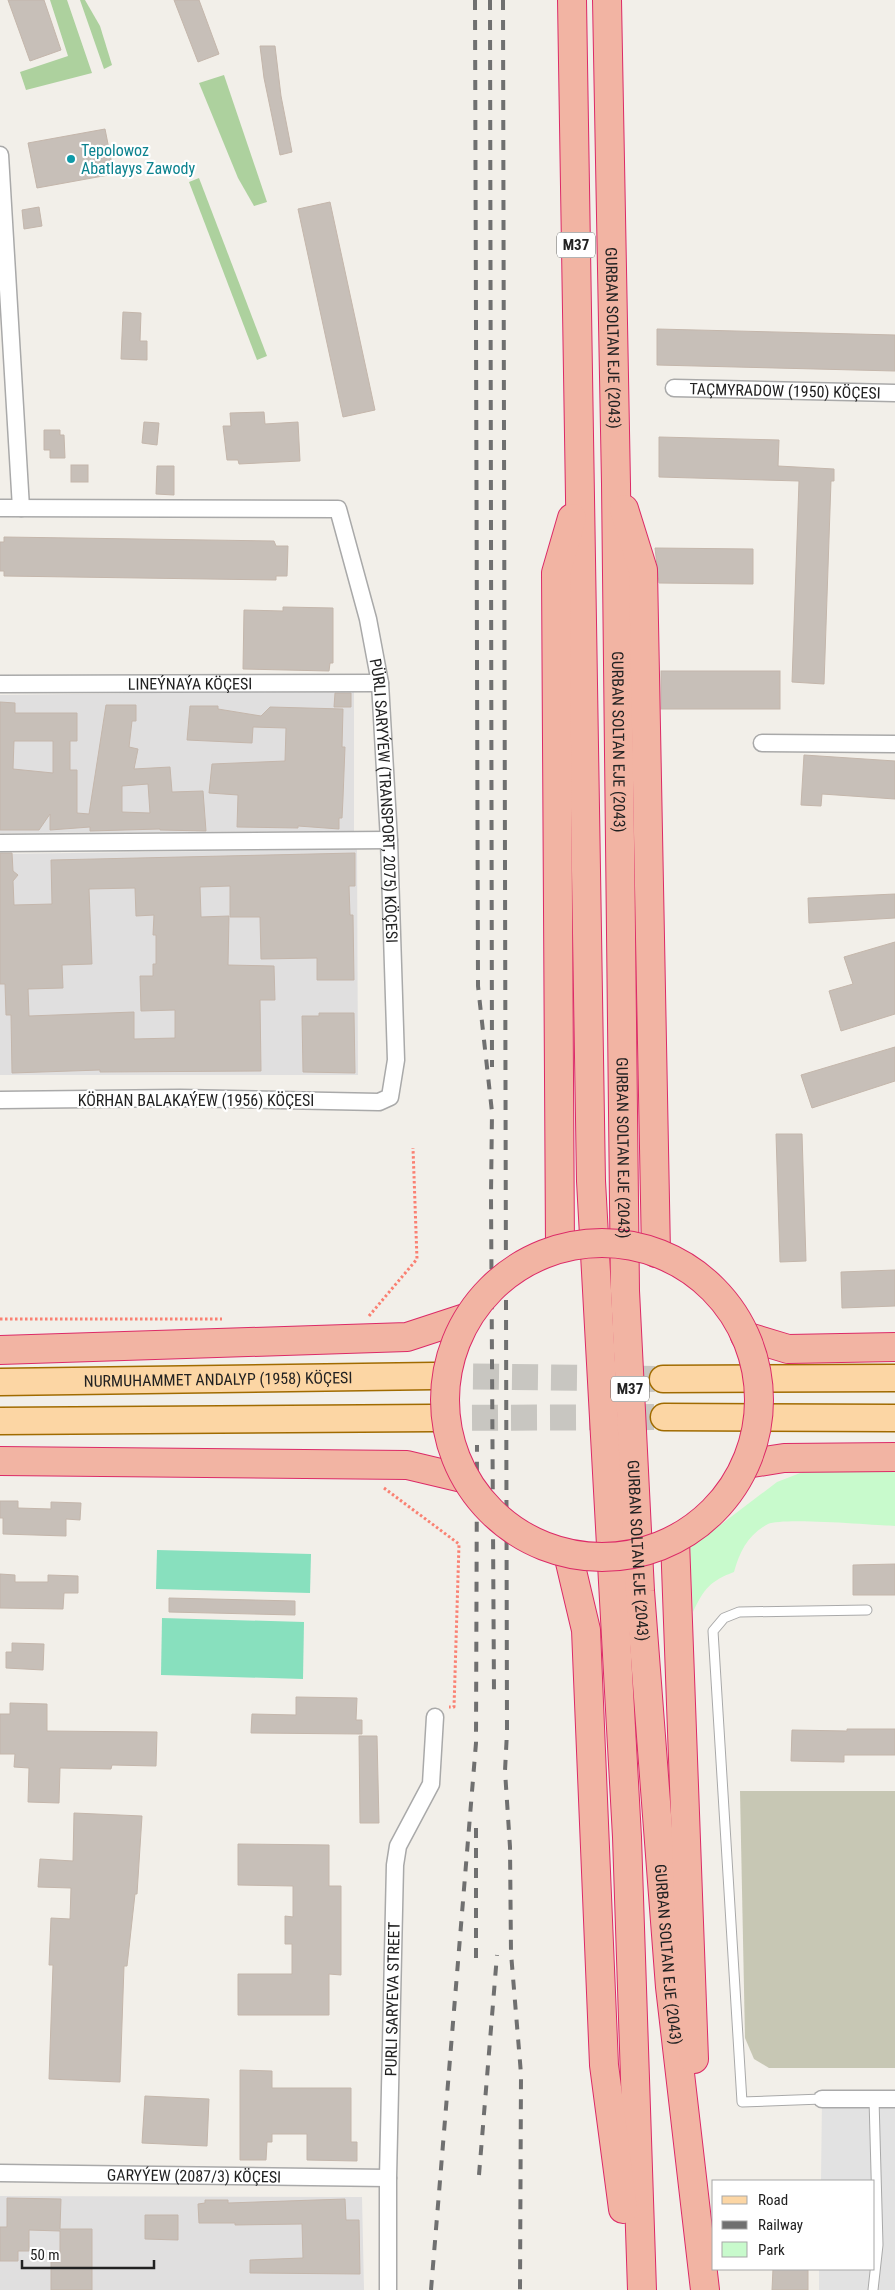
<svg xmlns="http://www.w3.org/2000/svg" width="895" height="2290" font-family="'Roboto Condensed',sans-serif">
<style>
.residential{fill:#e0dfdf}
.construction{fill:#c7c7b4}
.forest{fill:#add19e}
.park{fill:#c8facc}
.pitch{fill:#88e0be}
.parking{fill:#e2e2e2}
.building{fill:#c7bfb8;stroke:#c4b6ab;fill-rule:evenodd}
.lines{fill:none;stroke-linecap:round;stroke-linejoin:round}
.primary-tunnel{stroke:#c8c6c1;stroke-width:26;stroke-dasharray:26 13;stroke-linecap:butt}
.service-casing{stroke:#a9a9a9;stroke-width:11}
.minor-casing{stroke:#a9a9a9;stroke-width:19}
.primary-casing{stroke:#a06b00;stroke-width:29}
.trunk-casing{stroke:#dc2a67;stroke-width:30}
.path{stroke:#fa8072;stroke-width:3;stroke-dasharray:2.5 2.5;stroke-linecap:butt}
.service{stroke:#fff;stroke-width:9}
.minor{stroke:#fff;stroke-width:16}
.primary{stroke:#fcd6a4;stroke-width:26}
.trunk{stroke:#f2b4a3;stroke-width:28}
.rail{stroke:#707070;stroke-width:4;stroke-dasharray:10 10;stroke-linecap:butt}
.trunk-bridge-casing{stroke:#dc2a67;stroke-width:30;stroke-linecap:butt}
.trunk-bridge{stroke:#f2b4a3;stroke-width:28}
.culture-dot{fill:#0f9aa8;stroke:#fff;stroke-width:2}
.labels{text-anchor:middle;stroke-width:4.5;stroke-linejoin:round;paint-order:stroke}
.shield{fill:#fff;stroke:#646464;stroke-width:1}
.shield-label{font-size:15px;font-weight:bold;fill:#222}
.culture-label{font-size:16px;fill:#0d838f;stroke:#fff;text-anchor:start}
.street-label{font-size:16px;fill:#222;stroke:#fff}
</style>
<rect width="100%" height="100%" fill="#f2efe9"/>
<g class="residential">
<polygon points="354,690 354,831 0,833 0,695"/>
<polygon points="357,849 358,1075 0,1075 0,854"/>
<polygon points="0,2196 362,2197 364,2290 0,2290"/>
</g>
<polygon class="construction" points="740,1791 895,1791 895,2068 769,2068 754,2059 745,2038"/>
<g class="forest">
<polygon points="50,0 67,0 92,73 26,90 20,72 68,56"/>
<polygon points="80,0 85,0 100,26 112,65 104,69"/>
<polygon points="224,75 267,202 254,206 238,178 199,83"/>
<polygon points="199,178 267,356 257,360 189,182"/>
</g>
<path class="park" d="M895 1469V1526C873 1525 783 1517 768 1524 748 1535 740 1551 734 1572 710 1581 704 1589 693 1612L690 1548 777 1482 808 1470Z"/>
<g class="pitch">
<polygon points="157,1550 311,1554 310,1593 156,1589"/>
<polygon points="162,1618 304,1622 303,1679 161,1675"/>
</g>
<polygon class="parking" points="822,2099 895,2099 895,2290 819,2290 819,2269 874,2269 874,2181 821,2181"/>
<g class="building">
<polygon points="8,0 44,0 61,50 30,61"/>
<polygon points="174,0 199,0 219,54 198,62"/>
<polygon points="260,46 275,46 281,96 292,152 280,155 264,78"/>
<polygon points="105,129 114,174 37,188 28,143"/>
<polygon points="330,202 375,410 343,417 298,209"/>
<polygon points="39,207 42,226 24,229 22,210"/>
<polygon points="123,312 141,313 140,341 147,341 147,360 121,359"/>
<polygon points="657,329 895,335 895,371 657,365"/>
<polygon points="264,412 265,424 298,422 300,461 239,464 238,460 227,460 223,426 231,426 230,413"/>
<polygon points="144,422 159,423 157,445 142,443"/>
<polygon points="44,430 60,430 60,435 64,435 65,458 50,458 50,450 44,450"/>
<polygon points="659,437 779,440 778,466 834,469 834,481 831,481 824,684 792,682 799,481 659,477"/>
<rect x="71" y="465" width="17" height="17"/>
<polygon points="157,466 174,466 174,495 156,494"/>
<polygon points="4,537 274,541 276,546 288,546 287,576 276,576 276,580 4,576 4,571 0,571 0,542 4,542"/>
<polygon points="655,548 753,549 753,584 659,583"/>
<polygon points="283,607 333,608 333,663 330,663 329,671 243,669 244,610 283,611"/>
<rect x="661" y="671" width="119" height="38"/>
<polygon points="335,693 351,693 351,707 334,707"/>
<path d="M0 702 15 703V713H77V741H70V770H77V813L89 814 106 705H136V721H132L129 747 138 749 134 769 170 767 172 792 203 791 206 831 160 830V829L90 831V827L50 830V814L39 830H0ZM14 741H53V773L13 769ZM148 784 150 813 122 812V786Z"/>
<polygon points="190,706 218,706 218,709 261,716 270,707 343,709 342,747 345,747 343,798 342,818 339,818 339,829 298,826 298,828 237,827 238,795 209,793 212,764 285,761 286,728 253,727 252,743 187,740"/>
<polygon points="804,755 895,761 895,799 822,794 821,806 801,805"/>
<path d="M0 853H12L13 871 18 875 13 881 14 905 52 904 51 860 355 853V886H349L350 915H353L354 980H317V958L261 959 260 917H230V886L200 887 201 917 229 916 228 965 274 966 275 1000H260L261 1071 100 1072V1070L12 1073 11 1015H6L5 984H0ZM135 888 136 916 154 915 153 935H156V964H153V976H140L141 1011 175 1010V1038L134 1039V1012L29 1016 28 989 63 988 62 965 92 964 89 889Z"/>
<polygon points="895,894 895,918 809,923 808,898"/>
<polygon points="895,942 895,1014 841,1031 829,991 853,984 844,957"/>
<polygon points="319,1013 354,1013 355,1073 303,1072 302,1016 319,1016"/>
<polygon points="895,1047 895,1081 812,1108 801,1075"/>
<polygon points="776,1134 802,1134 806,1261 780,1262"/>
<polygon points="895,1270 895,1306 842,1308 841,1272"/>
<polygon points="0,1501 18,1501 18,1508 51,1509 51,1502 81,1503 80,1520 66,1519 66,1536 3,1534 3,1518 0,1518"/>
<polygon points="895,1564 895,1595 853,1595 853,1565"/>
<polygon points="0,1574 15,1575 15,1582 48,1582 48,1575 78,1576 78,1593 64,1593 63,1609 0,1608"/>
<polygon points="169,1598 295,1601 295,1615 169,1612"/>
<polygon points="12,1643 44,1644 43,1670 6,1668 6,1652 12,1652"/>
<polygon points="296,1697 357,1698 356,1720 362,1720 362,1734 251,1733 252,1714 296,1715"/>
<polygon points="10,1703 47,1704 47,1731 157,1732 156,1766 112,1765 111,1769 60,1768 59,1803 28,1802 29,1768 14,1767 15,1754 0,1754 0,1714 10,1714"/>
<polygon points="847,1729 895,1729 895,1755 844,1755 844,1762 791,1761 792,1730 847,1731"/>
<polygon points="359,1736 377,1736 379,1823 360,1823"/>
<polygon points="74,1813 142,1816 137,1894 135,1894 127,1966 124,1966 120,2082 49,2079 53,1965 49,1965 51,1918 70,1919 71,1888 38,1887 40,1859 73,1861"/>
<polygon points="238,1844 329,1845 329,1886 341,1886 341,1975 329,1974 329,2015 238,2015 238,1974 292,1974 292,1944 285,1944 285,1916 293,1917 293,1886 238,1885"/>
<polygon points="240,2070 272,2071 272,2088 351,2088 351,2142 357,2142 357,2161 307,2160 307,2134 272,2134 272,2142 267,2142 266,2160 240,2160"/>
<polygon points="145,2096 209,2099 207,2146 142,2143"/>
<polygon points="7,2198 61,2199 60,2229 92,2229 92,2290 51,2290 51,2262 60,2262 60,2231 29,2230 29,2251 18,2251 18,2261 0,2261 0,2227 7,2227"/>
<polygon points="345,2199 346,2220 359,2220 360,2274 250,2273 250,2260 303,2258 302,2224 235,2225 235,2223 199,2223 198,2204 205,2203 205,2200 228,2200 228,2203"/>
<polygon points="145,2215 178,2215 178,2240 145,2239"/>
<polygon points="773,2269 808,2269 808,2290 772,2290"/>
</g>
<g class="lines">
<g class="primary-tunnel">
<polyline points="434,1376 663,1379"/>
<polyline points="433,1418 664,1417"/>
</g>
<g class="service-casing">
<g id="service">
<polyline points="822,2099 742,2102 713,1631 724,1618 739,1612 867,1610"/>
<polyline points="873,2290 878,2245 874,2099"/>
</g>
</g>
<g class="minor-casing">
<g id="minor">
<polyline points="0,155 21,508"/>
<path id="s1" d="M674 388 895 393"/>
<path id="s2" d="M0 508 338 509 368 619 380 683 389 840 396 1060 390 1097 379 1102 180 1098 0 1100"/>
<path id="s3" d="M0 684 380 683"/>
<polyline points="762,743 895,744"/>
<polyline points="0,843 389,840"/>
<polyline points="822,2099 895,2099"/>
<path id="s4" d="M0 2173 388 2178"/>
<path id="s5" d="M388 2290V2178L395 1865 398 1846 431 1784 435 1717"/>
</g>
</g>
<g class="primary-casing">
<g id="primary">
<polyline points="663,1379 895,1378"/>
<path id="s6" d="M0 1382 434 1376"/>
<polyline points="664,1417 895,1418"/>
<polyline points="0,1421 433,1418"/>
</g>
</g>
<g class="trunk-casing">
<g id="trunk">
<polyline points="572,0 591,1181 627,1837 642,2290"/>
<path id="s7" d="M607 0 616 484 625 1291 640 1591 670 1987 705 2290"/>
<polyline points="624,509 643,570 656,1253"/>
<polyline points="560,1247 556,573 572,518"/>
<polyline points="745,1336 788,1349 895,1347"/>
<polyline points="0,1350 407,1337 468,1317"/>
<polyline points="0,1461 407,1465 466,1479"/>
<polyline points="746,1464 784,1458 895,1457"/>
<polyline points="675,1540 694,2059"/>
<polyline points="568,1554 586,1630 604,2065 623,2209"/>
</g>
</g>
<g class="path">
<polyline points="369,1316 417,1259 413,1148"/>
<polyline points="0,1319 222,1319"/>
<polyline points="384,1488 459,1544 454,1707 449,1707"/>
</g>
<use href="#service" class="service"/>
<use href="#minor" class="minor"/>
<use href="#primary" class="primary"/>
<use href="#trunk" class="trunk"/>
<g class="rail">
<polyline points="475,0 478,986 492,1112 491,1195 494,1694"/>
<polyline points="490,0 492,1067"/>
<polyline points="503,0 507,1732 505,1771 510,1847 511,1953 521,2074 520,2290"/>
<polyline points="476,1958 476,1820"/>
<polyline points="479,2175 497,1955"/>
<polyline points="431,2290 476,1743 477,1445"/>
</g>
<g class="trunk-bridge-casing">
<circle id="trunk-bridge" cx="602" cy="1400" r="157"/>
</g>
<use href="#trunk-bridge" class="trunk-bridge"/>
</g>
<circle class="culture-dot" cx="71" cy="159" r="5"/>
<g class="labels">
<g class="shield">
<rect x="557" y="232.5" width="38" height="25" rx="4"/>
<rect x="611" y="1376.5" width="38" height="25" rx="4"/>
</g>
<g class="shield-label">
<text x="576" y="250">M37</text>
<text x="630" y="1394">M37</text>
</g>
<g class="culture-label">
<text x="81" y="156">Tepolowoz<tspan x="81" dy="18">Abatlayys Zawody</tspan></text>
</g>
<g class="street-label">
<text dy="6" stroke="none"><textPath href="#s7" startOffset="338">GURBAN SOLTAN EJE (2043)</textPath></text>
<text dy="6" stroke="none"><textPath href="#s1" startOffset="111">TAÇMYRADOW (1950) KÖÇESI</textPath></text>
<text dy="6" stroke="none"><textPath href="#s3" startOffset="190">LINEÝNAÝA KÖÇESI</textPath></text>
<text dy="6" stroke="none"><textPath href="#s7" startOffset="742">GURBAN SOLTAN EJE (2043)</textPath></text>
<text dy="6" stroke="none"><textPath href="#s2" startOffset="635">PÜRLI SARYÝEW (TRANSPORT, 2075) KÖÇESI</textPath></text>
<text x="196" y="1106">KÖRHAN BALAKAÝEW (1956) KÖÇESI</text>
<text dy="6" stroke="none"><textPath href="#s7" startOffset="1148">GURBAN SOLTAN EJE (2043)</textPath></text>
<text dy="6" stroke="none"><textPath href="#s6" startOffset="218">NURMUHAMMET ANDALYP (1958) KÖÇESI</textPath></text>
<text dy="6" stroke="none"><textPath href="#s7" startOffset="1551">GURBAN SOLTAN EJE (2043)</textPath></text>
<text dy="6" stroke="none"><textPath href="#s7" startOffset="1956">GURBAN SOLTAN EJE (2043)</textPath></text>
<text dy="6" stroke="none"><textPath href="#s5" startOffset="291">PURLI SARYEVA STREET</textPath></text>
<text dy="6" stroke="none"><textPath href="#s4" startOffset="194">GARYÝEW (2087/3) KÖÇESI</textPath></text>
</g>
</g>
<rect x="712" y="2180" width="162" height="90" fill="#ffffff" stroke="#a7a7a7"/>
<rect x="722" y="2196" width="25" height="8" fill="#fcd6a4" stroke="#a7a7a7"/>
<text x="758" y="2205" font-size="15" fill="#222222">Road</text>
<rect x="722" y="2221" width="25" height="8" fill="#707070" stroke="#a7a7a7"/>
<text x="758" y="2230" font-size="15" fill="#222222">Railway</text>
<rect x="722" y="2242" width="25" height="15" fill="#c8facc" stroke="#a7a7a7"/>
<text x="758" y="2255" font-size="15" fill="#222222">Park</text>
<path d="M22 2260v8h132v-8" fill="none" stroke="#222222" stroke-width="2.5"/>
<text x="30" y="2260" font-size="15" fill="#222222" stroke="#ffffff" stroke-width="4" paint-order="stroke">50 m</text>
</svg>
